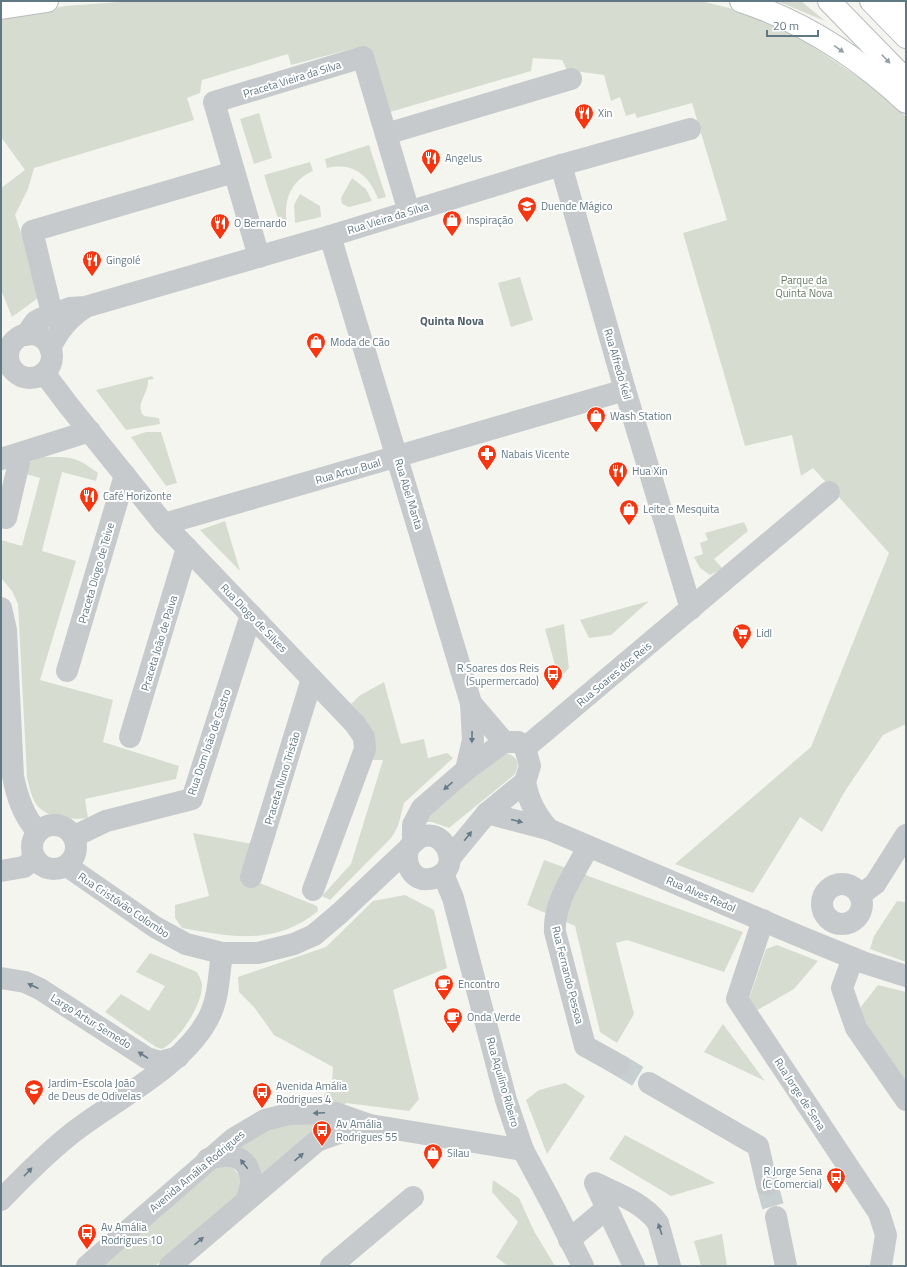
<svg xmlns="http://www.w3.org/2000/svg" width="907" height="1267" font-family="'Titillium Web',sans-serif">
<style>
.green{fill:#d6ddd0}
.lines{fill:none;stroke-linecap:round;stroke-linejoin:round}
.minor-tunnel{stroke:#c8cfd0;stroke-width:22;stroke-dasharray:22 11;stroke-linecap:butt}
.highway-casing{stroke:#b7bbbd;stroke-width:24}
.minor{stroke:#c6cacc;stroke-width:22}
.highway{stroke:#fff;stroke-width:22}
.oneway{fill:#90a0a9}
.oneway2{fill:#657b88}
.labels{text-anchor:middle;stroke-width:4;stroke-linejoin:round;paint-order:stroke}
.street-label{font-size:11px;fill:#607784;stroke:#fff}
.poi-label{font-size:11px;fill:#607784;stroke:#fff;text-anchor:start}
.park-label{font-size:11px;fill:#677b60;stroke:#fff}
.neighbourhood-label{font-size:12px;font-weight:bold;fill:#4f5f69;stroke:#fff}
</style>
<rect width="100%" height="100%" fill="#f5f5f0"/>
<g class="green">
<polygon points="132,1 701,1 757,15 802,39 877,90 906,117 906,724 883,735 845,791 822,832 800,817 753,893 675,864 811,747 889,553 813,468 801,476 792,435 745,446 683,233 727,220 692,103 637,118 635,113 626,116 620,97 611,101 604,75 567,70 562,60 533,58 531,71 390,112 355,48 291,65 288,54 202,80 200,93 187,98 194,120 34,168 28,189 15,215 42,295 12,317 1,290 1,188 25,170 1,137 1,19 65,6"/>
<polygon points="777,1 801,1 825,21"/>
<polygon points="259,113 272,158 254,164 240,119"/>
<path d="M369 145 386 197 378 199C369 175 353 162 327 168L325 159Z"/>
<path d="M310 162 313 171C290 181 282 202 288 226L281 228 264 175Z"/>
<polygon points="352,178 366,189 372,201 349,207 342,204 341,198"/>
<polygon points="300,194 320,206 321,217 295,223 294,205"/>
<polygon points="520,277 533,320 511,327 498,283"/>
<path d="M152 376 154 379 148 380C149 394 134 404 144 416L159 418 160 424 126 430 96 390Z"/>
<polygon points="146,432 161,432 177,483 166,486 131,437"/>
<path d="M41 457C70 457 74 455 98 473L96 481 62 472 42 551 76 561 40 680 113 700 103 742 179 766 176 779 85 799 88 818C72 820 47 819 36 804 31 796 29 786 27 777L18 604 12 591 1 578V540L22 546 40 478 22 473 28 463Z"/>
<polygon points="225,521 240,571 200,530"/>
<polygon points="744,522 748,531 714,559 723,569 710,575 700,568 694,557 703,554 700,543 708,540 705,533"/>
<polygon points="649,601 611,635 589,638 580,620"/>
<polygon points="564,624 569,668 559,679 545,629"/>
<path d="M384 682 401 744 424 739 428 758 447 753 453 758 404 803 398 826 392 837 330 900 322 896 351 864 383 760H370C371 728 373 727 351 704L359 696Z"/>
<path d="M502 753C516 753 522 764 514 775L449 828 432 822H423L433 809Z"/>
<path d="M193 833 253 844 247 878 317 906 318 911C276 946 231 937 182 928L175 918V905L209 896Z"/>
<polygon points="544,860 743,932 724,972 627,940 616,943 634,1014 617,1043 600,1032 575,926 527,905"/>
<polygon points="405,895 434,910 447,968 393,990 419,1099 409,1111 346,1103 294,1150 260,1177 234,1146 322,1099 332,1082 333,1067 274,1035 254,1007 239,992 238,977 326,947 373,901"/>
<polygon points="906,900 906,962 870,949 874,936 897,901 905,902"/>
<polygon points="777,945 818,961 794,989 754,1012 749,999 766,949"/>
<path d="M150 953 197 972C199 976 201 980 202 984 203 1005 179 1040 162 1049L156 1047 105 1012 121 994 149 1011 165 986 136 972Z"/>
<polygon points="878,985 906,992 906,1082 856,1013"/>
<polygon points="723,1024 765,1081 704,1052"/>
<polygon points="565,1083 585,1096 547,1154 526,1100 539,1090"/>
<polygon points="625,1135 715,1183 671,1196 609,1159"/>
<polygon points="228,1162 240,1176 240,1194 155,1266 98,1266 210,1166"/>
<polygon points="493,1180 519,1198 534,1231 555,1266 508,1266 496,1257 518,1222 492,1192"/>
<polygon points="722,1234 727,1266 701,1266 694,1241"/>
</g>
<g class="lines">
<g class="minor-tunnel">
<polyline points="619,1065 649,1083"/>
<polyline points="767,1185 776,1217"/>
</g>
<g class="highway-casing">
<g id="highway">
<path d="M741 1C804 22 858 57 906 102"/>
<polyline points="829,1 906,80"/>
<polyline points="871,1 906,37"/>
<polyline points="894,1 906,13"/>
<polyline points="1,8 47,1"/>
</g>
</g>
<g class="minor">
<polyline points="386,134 571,79"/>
<polyline points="561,165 625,390 691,609"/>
<polyline points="330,236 471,703 504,742"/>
<polyline points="259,257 214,102 363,57 409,212"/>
<polyline points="54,313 50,305 32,231 234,172"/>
<circle cx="30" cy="356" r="22"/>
<polyline points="26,335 35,322 40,319 70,308 85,307 330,236 561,165 690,129"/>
<path d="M50 348C59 330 68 319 84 308"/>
<polyline points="44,373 69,406 164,524 355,724 364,737 365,749 313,890"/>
<polyline points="1,459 90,431"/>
<polyline points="1,516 6,518 21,454"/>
<polyline points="164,524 625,390"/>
<path d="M1 608 6 630 13 776C17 797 23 815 37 831"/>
<polyline points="67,671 125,475"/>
<polyline points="130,737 187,548"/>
<polyline points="525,748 829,492"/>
<polyline points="466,770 473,740 471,703"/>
<path d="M525 782C529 802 535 813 548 829L799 936 865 963 906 976"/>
<polyline points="487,813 548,829"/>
<circle cx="54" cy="847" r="22"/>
<polyline points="75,836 106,821 192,799 251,615"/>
<polyline points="413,842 413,825 422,808 466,770 504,742 518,742"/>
<path d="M588 847C575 873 553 902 555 932L585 1046 619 1065"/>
<polyline points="450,858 487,813 525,782 530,766 525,748"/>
<path d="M67 866 155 927 186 944 222 953H258L294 944 314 935 340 913 408 849C436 808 473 872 430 879 412 882 404 863 408 849"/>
<polyline points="1,871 24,867 34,859"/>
<polyline points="443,874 453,898 506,1100 523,1150 552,1204 583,1266"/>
<polyline points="251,877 312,679"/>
<circle cx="842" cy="904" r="20"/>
<polyline points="860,895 875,884 906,835"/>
<polyline points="763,920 737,999 879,1213 886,1235 881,1266"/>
<polyline points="853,958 842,988 856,1028 906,1100"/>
<polyline points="1,978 25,982 40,989 147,1058 160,1062 178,1057"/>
<polyline points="649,1083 758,1146 767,1185"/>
<path d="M208 1159C228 1153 248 1154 251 1179 252 1185 248 1194 247 1200"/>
<path d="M1 1200C23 1177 46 1154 71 1134 114 1100 187 1065 210 1015 219 996 219 973 222 953"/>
<polyline points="776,1217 786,1266"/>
<polyline points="569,1240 607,1208"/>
<polyline points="87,1266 233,1139 265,1120 289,1114 336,1113 370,1125 523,1150"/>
<polyline points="170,1266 317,1141 348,1130 370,1125"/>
<polyline points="331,1266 413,1197"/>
<path d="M634 1266 595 1183C616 1193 644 1203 658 1223L670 1266"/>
</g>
<use href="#highway" class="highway"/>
</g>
<defs><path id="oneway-solid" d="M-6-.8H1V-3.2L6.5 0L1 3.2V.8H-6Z"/></defs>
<g class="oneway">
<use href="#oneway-solid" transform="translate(839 49) rotate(35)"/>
<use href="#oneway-solid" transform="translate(886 59) rotate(46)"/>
</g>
<g class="oneway2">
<use href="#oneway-solid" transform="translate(472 737) rotate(91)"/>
<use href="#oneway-solid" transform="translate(448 786) rotate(139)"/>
<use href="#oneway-solid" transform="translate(517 821) rotate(14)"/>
<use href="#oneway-solid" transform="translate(468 836) rotate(-51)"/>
<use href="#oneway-solid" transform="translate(33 986) rotate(-155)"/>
<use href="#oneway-solid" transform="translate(143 1055) rotate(-147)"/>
<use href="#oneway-solid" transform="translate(319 1113) rotate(178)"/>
<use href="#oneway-solid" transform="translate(299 1157) rotate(-40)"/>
<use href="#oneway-solid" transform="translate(244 1164) rotate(-128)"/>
<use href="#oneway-solid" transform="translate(28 1172) rotate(-46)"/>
<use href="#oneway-solid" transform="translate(660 1229) rotate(-108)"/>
<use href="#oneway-solid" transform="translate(199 1241) rotate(-40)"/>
</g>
<defs>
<g id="restaurant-pin" transform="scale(1)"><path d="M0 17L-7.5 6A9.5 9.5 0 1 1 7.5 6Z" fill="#f53610" stroke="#fff"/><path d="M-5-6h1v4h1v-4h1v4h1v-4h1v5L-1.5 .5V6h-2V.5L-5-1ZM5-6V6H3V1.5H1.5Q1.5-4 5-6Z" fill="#fff"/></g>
<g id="school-pin" transform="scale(1)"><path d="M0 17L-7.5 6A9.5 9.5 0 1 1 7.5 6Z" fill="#f53610" stroke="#fff"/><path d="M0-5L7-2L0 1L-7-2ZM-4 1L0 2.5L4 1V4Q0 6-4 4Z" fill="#fff"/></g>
<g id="shop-pin" transform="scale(1)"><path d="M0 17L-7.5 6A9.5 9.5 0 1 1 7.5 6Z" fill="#f53610" stroke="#fff"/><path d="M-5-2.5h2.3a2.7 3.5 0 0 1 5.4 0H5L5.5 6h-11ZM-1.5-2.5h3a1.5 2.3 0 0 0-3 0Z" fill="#fff"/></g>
<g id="pharmacy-pin" transform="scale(1)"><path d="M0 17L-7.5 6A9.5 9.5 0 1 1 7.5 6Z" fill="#f53610" stroke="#fff"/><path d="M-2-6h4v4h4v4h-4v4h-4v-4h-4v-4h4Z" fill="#fff"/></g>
<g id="supermarket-pin" transform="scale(1)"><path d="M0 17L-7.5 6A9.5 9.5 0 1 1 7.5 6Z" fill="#f53610" stroke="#fff"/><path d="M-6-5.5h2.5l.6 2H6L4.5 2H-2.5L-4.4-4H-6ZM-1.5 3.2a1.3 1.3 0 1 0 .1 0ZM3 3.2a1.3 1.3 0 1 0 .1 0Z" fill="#fff"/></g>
<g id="bus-pin" transform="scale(1)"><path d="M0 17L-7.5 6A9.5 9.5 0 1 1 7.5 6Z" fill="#f53610" stroke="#fff"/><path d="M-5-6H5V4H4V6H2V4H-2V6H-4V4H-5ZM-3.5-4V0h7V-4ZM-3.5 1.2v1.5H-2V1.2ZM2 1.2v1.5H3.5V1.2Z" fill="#fff"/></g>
<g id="cafe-pin" transform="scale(1)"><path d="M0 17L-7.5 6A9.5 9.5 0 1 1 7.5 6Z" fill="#f53610" stroke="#fff"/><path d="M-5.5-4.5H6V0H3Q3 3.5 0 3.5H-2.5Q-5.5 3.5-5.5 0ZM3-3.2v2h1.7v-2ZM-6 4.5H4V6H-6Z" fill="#fff"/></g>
</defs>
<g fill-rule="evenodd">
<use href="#restaurant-pin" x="584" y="113"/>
<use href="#restaurant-pin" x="431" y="158"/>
<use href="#school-pin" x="527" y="206"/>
<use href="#shop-pin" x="452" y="220"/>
<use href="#restaurant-pin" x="220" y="223"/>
<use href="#restaurant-pin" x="92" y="260"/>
<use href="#shop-pin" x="316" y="342"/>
<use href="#shop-pin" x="596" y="416"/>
<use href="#pharmacy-pin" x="487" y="454"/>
<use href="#restaurant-pin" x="618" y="471"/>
<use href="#restaurant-pin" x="89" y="496"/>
<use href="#shop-pin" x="629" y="509"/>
<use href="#supermarket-pin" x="742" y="633"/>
<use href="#bus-pin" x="553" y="674"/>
<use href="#cafe-pin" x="444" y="984"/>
<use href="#cafe-pin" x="453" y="1017"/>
<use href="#school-pin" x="34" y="1089"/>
<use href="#bus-pin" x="262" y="1092"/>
<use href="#bus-pin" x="322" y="1130"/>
<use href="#shop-pin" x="433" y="1153"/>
<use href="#bus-pin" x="836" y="1177"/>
<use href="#bus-pin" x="87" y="1233"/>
</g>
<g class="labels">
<g class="street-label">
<text transform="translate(292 79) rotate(-17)" y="4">Praceta Vieira da Silva</text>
<text transform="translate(388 218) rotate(-17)" y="4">Rua Vieira da Silva</text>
<text transform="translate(618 364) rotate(74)" y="4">Rua Alfredo Keil</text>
<text transform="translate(348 471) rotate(-16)" y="4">Rua Artur Bual</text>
<text transform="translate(409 494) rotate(73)" y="4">Rua Abel Manta</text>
<text transform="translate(96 573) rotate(-74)" y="4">Praceta Diogo de Teive</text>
<text transform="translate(254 618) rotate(46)" y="4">Rua Diogo de Silves</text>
<text transform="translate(159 643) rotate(-73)" y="4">Praceta João de Paiva</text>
<text transform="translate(614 674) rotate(-40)" y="4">Rua Soares dos Reis</text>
<text transform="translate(209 742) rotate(-71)" y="4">Rua Dom João de Castro</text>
<text transform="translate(282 778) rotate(-73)" y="4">Praceta Nuno Tristão</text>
<text transform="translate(701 894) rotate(23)" y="4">Rua Alves Redol</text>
<text transform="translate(124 905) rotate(34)" y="4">Rua Cristóvão Colombo</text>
<text transform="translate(568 975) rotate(76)" y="4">Rua Fernando Pessoa</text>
<text transform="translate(91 1021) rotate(32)" y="4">Largo Artur Semedo</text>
<text transform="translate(503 1082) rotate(74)" y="4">Rua Aquilino Ribeiro</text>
<text transform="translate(800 1094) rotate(57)" y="4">Rua Jorge de Sena</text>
<text transform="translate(197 1171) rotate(-40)" y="4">Avenida Amália Rodrigues</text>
</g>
<g class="poi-label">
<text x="598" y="117">Xin</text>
<text x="445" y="162">Angelus</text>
<text x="541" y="210">Duende Mágico</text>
<text x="466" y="224">Inspiração</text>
<text x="234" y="227">O Bernardo</text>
<text x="106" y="264">Gingolé</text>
<text x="330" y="346">Moda de Cão</text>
<text x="610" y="420">Wash Station</text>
<text x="501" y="458">Nabais Vicente</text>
<text x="632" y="475">Hua Xin</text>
<text x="103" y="500">Café Horizonte</text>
<text x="643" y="513">Leite e Mesquita</text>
<text x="756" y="637">Lidl</text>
<text x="539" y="672" text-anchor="end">R Soares dos Reis<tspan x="539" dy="13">(Supermercado)</tspan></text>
<text x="458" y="988">Encontro</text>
<text x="467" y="1021">Onda Verde</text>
<text x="48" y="1087">Jardim-Escola João<tspan x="48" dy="13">de Deus de Odivelas</tspan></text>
<text x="276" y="1090">Avenida Amália<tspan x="276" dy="13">Rodrigues 4</tspan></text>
<text x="336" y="1128">Av Amália<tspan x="336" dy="13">Rodrigues 55</tspan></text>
<text x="447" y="1157">Silau</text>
<text x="822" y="1175" text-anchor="end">R Jorge Sena<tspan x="822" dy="13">(C Comercial)</tspan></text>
<text x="101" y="1231">Av Amália<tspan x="101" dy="13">Rodrigues 10</tspan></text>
</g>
<g class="park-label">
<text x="804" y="284">Parque da<tspan x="804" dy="13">Quinta Nova</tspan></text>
</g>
<g class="neighbourhood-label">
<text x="452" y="325">Quinta Nova</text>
</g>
</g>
<rect width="907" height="1267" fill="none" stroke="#607784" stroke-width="4"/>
<path d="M767 30v6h51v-6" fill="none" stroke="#607784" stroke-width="2"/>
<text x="773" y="30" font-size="12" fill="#607784" stroke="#ffffff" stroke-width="3" paint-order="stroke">20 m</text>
</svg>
